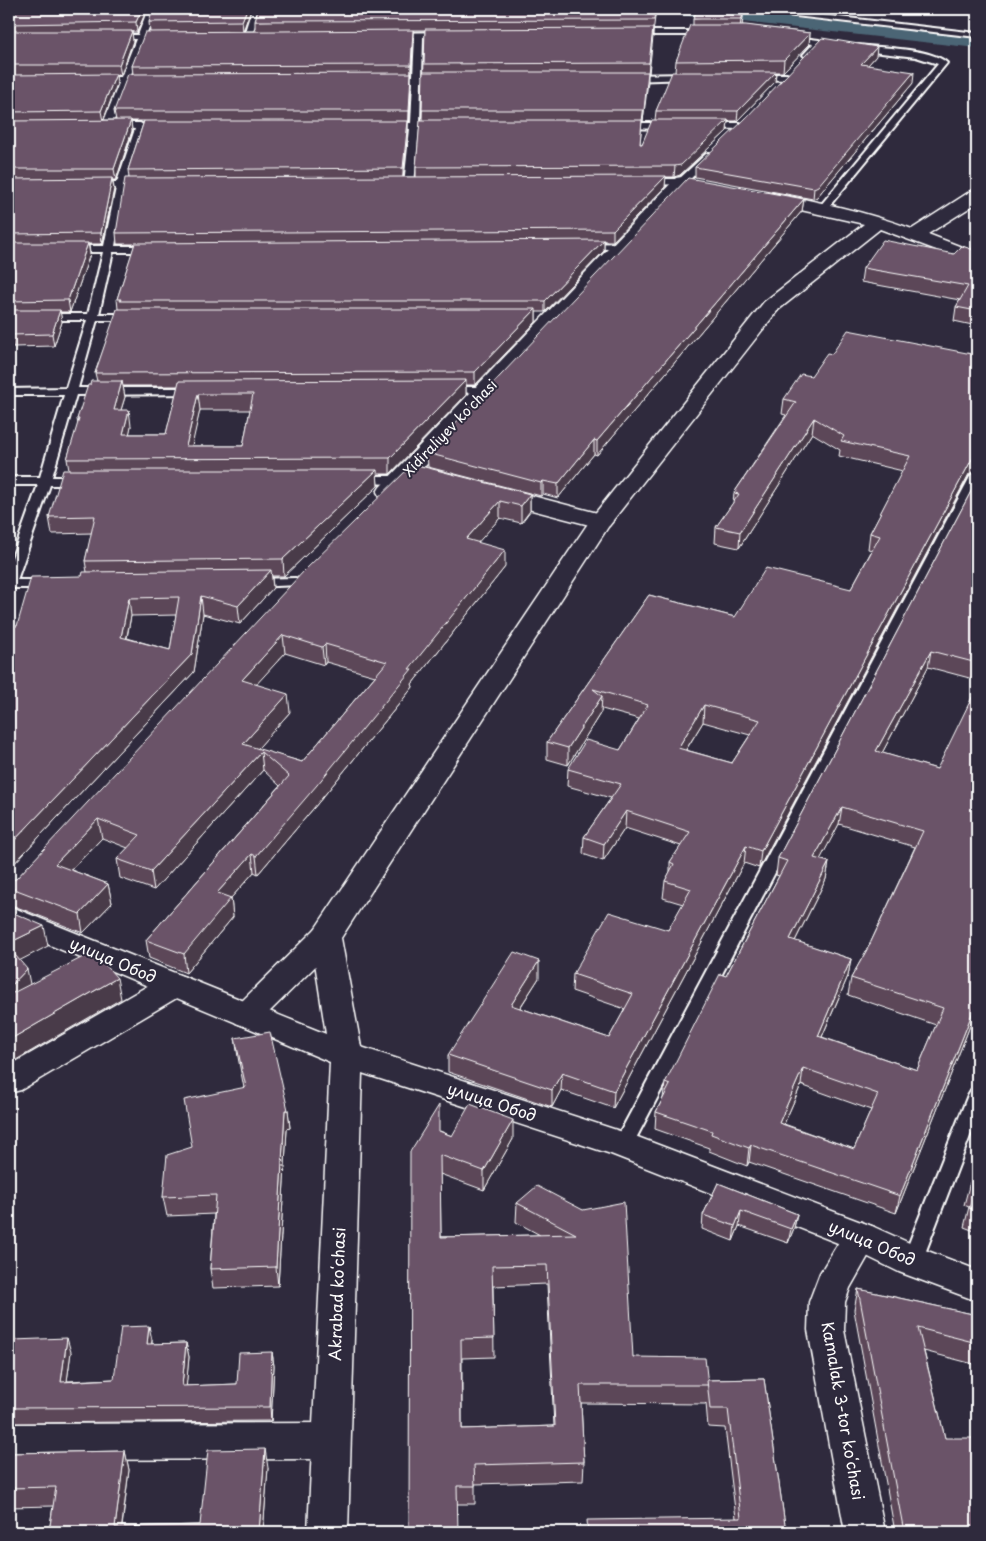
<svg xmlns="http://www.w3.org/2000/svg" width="986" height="1541" font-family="'Playpen Sans',sans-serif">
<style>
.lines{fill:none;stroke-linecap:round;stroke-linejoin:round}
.canal{fill:#4c6575;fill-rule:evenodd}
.lane-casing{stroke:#fff;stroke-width:4}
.street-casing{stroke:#fff;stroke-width:3}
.secondary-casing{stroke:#fff;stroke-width:3}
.lane{fill:#2f2a3d;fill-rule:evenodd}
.street{fill:#2f2a3d;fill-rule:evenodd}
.secondary{fill:#2f2a3d;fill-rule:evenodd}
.wall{fill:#5b4759;stroke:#fff;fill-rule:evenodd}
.shaded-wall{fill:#4a3a48;stroke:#fff}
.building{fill:#6a5367;stroke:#fff;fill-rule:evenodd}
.labels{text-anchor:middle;stroke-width:4;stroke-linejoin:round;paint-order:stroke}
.street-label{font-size:14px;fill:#fff;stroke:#2f2a3d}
.near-street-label{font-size:16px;fill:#fff;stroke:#2f2a3d}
</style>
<rect width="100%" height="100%" fill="#2f2a3d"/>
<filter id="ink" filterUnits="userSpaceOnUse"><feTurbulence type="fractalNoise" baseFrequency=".02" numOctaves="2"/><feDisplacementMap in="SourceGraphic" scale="10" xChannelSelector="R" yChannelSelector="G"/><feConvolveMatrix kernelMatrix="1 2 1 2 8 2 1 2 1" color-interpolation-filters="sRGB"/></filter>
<g filter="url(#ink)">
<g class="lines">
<polygon class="canal" points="662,9 709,9 977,38 977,48 670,14 665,12"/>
<g class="lane-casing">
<g id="lane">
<polygon points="148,9 156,9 146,35 162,35 166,37 162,39 144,39 130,77 146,77 150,80 146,83 128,83 113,123 140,123 145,126 127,182 144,182 149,185 144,188 125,188 115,246 153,246 158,249 153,252 113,252 99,314 134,314 139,317 134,320 97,320 78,388 198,388 204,391 198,394 76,395 52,477 79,477 85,481 79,485 50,485 17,580 49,580 56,584 49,588 9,588 9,566 38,485 9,485 9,477 40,477 64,395 9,395 9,389 66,388 87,320 9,320 9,314 88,314 103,252 68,252 63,249 68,246 104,246 116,188 92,188 87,185 92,182 117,182 135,129 104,128 102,126 119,83 96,83 92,80 96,77 121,77 136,39 113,39 109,37 113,35 138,35"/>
<polygon points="252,9 260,9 252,35 248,37 244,35"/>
<polygon points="747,9 770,9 977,33 977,37 751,11"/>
<polygon points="630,31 707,31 711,33 707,35 633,35 629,33"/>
<polygon points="445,32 448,32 448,36 423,37 422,76 443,75 447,78 443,81 421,81 420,123 439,123 444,126 439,129 419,129 414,184 409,187 404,184 410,129 389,129 384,126 389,123 411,123 413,81 391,82 387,79 391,76 413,76 415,37 393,37 389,35 393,33"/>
<polygon points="787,36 819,40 823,42 810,57 807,58 803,55 813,44 787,40"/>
<path d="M858 45C880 48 931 48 947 63L826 210 823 211 818 208 820 206 938 64 916 57 855 50V46Z"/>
<polygon points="688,74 691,75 691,79 629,81 625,78 629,75"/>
<polygon points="756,74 787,74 791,77 787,80 753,79 753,75"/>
<polygon points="622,123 669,123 674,126 669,129 619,128 617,126"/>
<polygon points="707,123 740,123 745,126 740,129 704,128 704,124"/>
<polygon points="709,153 712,154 712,158 685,184 645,185 640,182 645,179 679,179 706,154"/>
<polygon points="622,243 626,244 626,248 583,250 578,247 583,244"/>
<polygon points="446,387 487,387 493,390 487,393 442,392 440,390"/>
<polygon points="977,471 977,486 630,1150 623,1152 616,1150 614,1145 616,1140 971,475"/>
<polygon points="357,476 400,476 406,480 400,484 353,483 351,480"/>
<polygon points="295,578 300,579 302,582 300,585 252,587 245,583 252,579"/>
<polygon points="977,1088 977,1118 922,1261 919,1267 912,1269 905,1267 902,1261 968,1095 971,1090"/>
</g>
</g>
<g class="street-casing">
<g id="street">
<polygon points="682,177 688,178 691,182 688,186 396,497 388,499 380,497 377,492 380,487 676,178"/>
<polygon points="494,486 609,516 613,521 609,526 601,528 486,498 483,493 486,488"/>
<polygon points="326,926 337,929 341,937 337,945 258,1023 247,1027 236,1023 231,1015 236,1007 315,929"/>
<polygon points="174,974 185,977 190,985 185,993 21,1090 9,1093 9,1066 163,977"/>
<polygon points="861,1222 874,1227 879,1237 850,1288 845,1302 844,1330 885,1532 845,1532 808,1330 809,1302 820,1273 848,1227"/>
<polygon points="331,1423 345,1429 350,1441 345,1453 331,1459 9,1460 9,1424"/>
</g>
</g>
<g class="secondary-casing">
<path id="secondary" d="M977 190V203L928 234 977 253V265L880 229 778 310 610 524 341 938 361 1047 635 1136 874 1227 925 1250 977 1270V1301L899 1272 848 1247 611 1154 362 1073 348 1532H308L330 1062 9 928V906L326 1034 311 937 315 929 593 516 764 302 864 224 760 201 757 197 760 193 766 192C816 201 865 211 912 229L971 191Z"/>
</g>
<use href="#lane" class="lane"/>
<use href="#street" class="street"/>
<use href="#secondary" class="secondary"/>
</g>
<g class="wall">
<path d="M9 9H147L137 32H132L133 41 121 75H116L117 84 103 120H116L114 111 133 74 132 66 150 32 149 22 251 9 243 31H255V21L656 9 642 121 640 144H642L655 120 656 111 675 72 676 61 693 25V19L743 16 742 25 810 33 809 45 783 72H776L775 82 737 121H728L727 131 680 175 674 177H665V187L613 241H604V251L545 312H536V322L475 385H466V395L390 474H377L378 486 284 576H272L273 588 240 624 203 614 194 672 9 869V626H17L87 572 85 561 92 533 52 534 49 517 69 470 67 459 78 425 77 419 90 385 97 381 95 373 118 309 117 299 135 244H117L116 233 129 178 128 170 144 121H131L132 131 116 180H113L114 189 102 244H89L90 254 70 312H60L62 322 54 346 13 347 9 348V350ZM413 30H425L422 120 416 167V177H403L408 131V121H409ZM123 386H178L166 434H129L131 426 121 410 125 397ZM200 410H250L243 446H191ZM176 615 170 650 127 638 131 616Z"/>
<polygon points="876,56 868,65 913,83 817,197 813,199 695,177 695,167"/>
<polygon points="804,199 802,211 597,455 594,454 558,498 543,494 541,496 428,467 427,453"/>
<polygon points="977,232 977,251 972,249 974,235"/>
<polygon points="977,251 977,326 954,321 956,307 960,300 861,282 863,268 954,254"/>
<path d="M832 354 977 355V470L969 474 759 868 744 863 613 1108 561 1090 552 1107 448 1072V1055L539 978 520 1008 609 1038 625 1009 572 991 573 974 668 930 683 904 663 898 665 881 670 872V862L681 846 625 828 603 861 583 854 584 837 611 798 567 786 568 769 620 750 639 719 602 709 601 712 568 765 547 759V742L649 595 735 617 851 589 872 550 868 549 870 533 903 471 839 456 840 450 812 433 739 548 715 543 716 527 733 503 734 493 786 415 782 414 784 399 811 376ZM703 722 750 735 732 763 686 750Z"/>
<path d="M413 464 530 494V511L521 523 500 518 478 542 505 567 412 684 413 687 318 803 258 874 254 872 231 898 233 917 186 973 149 958 146 940 280 786 263 770 154 890 120 878 117 859 128 848 102 838 71 870 108 884 112 903 83 933 9 904V881L16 879ZM285 653 324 665 326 662 375 676 302 762 257 749 290 712 256 684Z"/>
<path d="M977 480V680L928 667 882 753 937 769 977 1008 896 1213 749 1162 747 1166 709 1151V1148L655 1129 656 1112 663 1098 665 1083 726 976 779 876 776 875 778 858ZM839 824 915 847 869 946 851 978 848 995 936 1025 917 1070 822 1037 848 976 851 959 795 941 826 879 829 862 820 859ZM801 1085 871 1110 854 1149 784 1124Z"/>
<polygon points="235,1038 288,1110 290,1128 287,1129 278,1286 213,1288 210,1269 214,1214 167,1216 163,1197 192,1148 244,1088 238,1057"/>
<path d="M440 1131 452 1136 513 1139 484 1190 440 1174 441 1237 540 1235 516 1222 517 1203 583 1210 633 1357 707 1380 764 1379 786 1532 736 1518 725 1428 708 1427 706 1403 705 1404 581 1403 584 1462 583 1481 475 1484V1504H457L409 1532ZM547 1284 554 1426 462 1429V1358L494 1357 493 1286Z"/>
<polygon points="977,1162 977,1232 964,1227 969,1207 964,1205 969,1186"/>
<polygon points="718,1183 797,1214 794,1228 788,1243 739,1226 733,1241 702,1229 703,1215"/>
<polygon points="858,1289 977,1315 977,1365 924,1351 945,1438 977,1532 895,1532 854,1310"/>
<polygon points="152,1340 152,1344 186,1343 189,1357 186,1386 237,1384 272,1352 274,1366 271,1421 9,1423 9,1363 71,1352 67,1381 114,1379"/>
<polygon points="125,1451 129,1470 122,1527 200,1525 268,1468 263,1532 49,1532 53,1506 9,1507 9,1453"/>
</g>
<g class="shaded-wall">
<polygon points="142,9 147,9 137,32 136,22"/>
<polygon points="247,9 251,9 243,31 242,21"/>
<polygon points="743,16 742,26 740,29 741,19"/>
<polygon points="653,28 653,37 649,73 649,63"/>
<polygon points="413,30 413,39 411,74 411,65"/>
<polygon points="132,31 133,41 121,75 119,65"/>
<polygon points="810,33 809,45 783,72 784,60"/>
<polygon points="877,47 876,56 860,74 861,64"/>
<polygon points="648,72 648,82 643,121 644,110"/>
<polygon points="776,72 775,82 737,121 738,111"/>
<polygon points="914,72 913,83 817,197 813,199 814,188"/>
<polygon points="411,73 411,83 409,121 409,111"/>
<polygon points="116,74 117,84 103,121 101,111"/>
<polygon points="131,120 132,131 116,180 114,169"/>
<polygon points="728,120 727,131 680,175 674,177 675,166"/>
<polygon points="408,121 408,131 403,178 403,168"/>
<polygon points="666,176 665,187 613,241 613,230"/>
<polygon points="112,178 114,189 102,244 101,233"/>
<polygon points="804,199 802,211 597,455 597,441"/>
<polygon points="604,240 604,251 545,312 545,301"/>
<polygon points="88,243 90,254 70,312 68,300"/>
<polygon points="536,309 536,322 475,385 475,372"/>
<polygon points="60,310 62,322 54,346 52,334"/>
<polygon points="11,335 13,347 9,348 9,350 9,336"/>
<polygon points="466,380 466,395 390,474 390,458"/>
<polygon points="122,381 125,397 116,426 114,410"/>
<polygon points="198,394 200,410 189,459 186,446"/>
<polygon points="129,410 131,426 126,450 123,434"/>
<polygon points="814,418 812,433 739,548 740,532"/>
<polygon points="594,440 594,454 558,498 558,484"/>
<polygon points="977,456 977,470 969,474 759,868 761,851 972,459"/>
<polygon points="377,470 378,486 284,576 283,559"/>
<polygon points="543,481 543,494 541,496 541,483"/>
<polygon points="530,494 530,511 521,523 521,506"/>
<polygon points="500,501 500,518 466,556 466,539"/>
<polygon points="505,550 505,567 412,684 413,687 318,803 258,874 256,856"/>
<polygon points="271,570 273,588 240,624 238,606"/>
<polygon points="201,596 203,614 194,672 9,869 9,846 192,654"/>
<polygon points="129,598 131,616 123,655 121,637"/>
<polygon points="283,635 285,653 244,698 242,680"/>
<polygon points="325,644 326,662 324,665 322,647"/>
<polygon points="931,651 928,667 874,768 876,751"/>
<polygon points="288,694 290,712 245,763 243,744"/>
<polygon points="602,696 601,712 568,765 568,748"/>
<polygon points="704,705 703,722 677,764 678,748"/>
<polygon points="261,752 263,770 154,890 151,871"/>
<polygon points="842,807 839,824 812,875 814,858"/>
<polygon points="626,811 625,828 603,861 604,844"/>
<polygon points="98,819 102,838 59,882 55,864"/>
<polygon points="746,846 744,863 613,1108 614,1091"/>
<polygon points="252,854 254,872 231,898 233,917 186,973 184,954 217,893"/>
<polygon points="829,862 826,879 787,957 790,939"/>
<polygon points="108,884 112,903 83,933 80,914"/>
<polygon points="44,926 48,946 11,965 9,957 9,943"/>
<polygon points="851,959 848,976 815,1053 818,1036"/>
<polygon points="539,961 539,978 510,1023 511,1005"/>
<polygon points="27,969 31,989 9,1013 9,988"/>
<polygon points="117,978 121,999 9,1064 9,1040"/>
<polygon points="977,1001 977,1008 896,1213 900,1196"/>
<polygon points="803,1068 801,1085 777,1140 779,1123"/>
<polygon points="562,1073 561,1090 552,1107 552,1090"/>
<polygon points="285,1110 288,1110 290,1128 287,1129 278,1286 276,1267"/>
<polygon points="513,1120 513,1139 484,1190 484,1171"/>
<polygon points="751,1145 749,1162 747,1166 749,1148"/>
<polygon points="741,1211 739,1226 733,1241 735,1226"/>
<polygon points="797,1214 794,1228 788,1243 791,1229"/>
<polygon points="149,1326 152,1340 150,1358 147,1344"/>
<polygon points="67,1338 71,1352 65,1396 61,1382"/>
<polygon points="186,1343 189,1357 185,1401 182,1386"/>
<polygon points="272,1352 274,1366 271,1421 270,1407"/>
<polygon points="265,1449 268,1468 263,1532 259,1532"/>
<polygon points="125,1451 129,1470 121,1532 115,1527"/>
</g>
<g class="building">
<polygon points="9,9 142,9 136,22 9,24"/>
<polygon points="153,9 247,9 242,21 149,22"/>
<polygon points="258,9 655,9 654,20 255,21"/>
<polygon points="697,10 743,16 741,19 693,19"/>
<polygon points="690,25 746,25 810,33 784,60 676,61"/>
<polygon points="653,28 649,63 424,64 425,29"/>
<polygon points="413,30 411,65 132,66 145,32"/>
<polygon points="9,31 132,31 119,65 9,65"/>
<polygon points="822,38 877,47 861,64 914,72 818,186 814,188 695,167 745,119"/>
<polygon points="423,72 648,72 644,110 422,110"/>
<polygon points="672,72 776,72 738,111 656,111"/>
<polygon points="411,73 409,111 114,111 128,74"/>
<polygon points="116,74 101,111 9,112 9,75"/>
<polygon points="131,120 114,169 9,169 9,121"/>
<polygon points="420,120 642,120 640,144 642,144 652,120 728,120 681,165 675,166 416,167"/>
<polygon points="144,121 408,121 403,168 128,170"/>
<polygon points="666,176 613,230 116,233 125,178"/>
<polygon points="112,178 101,233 9,234 9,179"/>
<polygon points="688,178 804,199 597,441 594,440 558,484 543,481 541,483 427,453"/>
<polygon points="604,240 545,301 120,301 121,299 117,299 135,243"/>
<polygon points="883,240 954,254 962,246 977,251 977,311 956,307 968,286 863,268"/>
<polygon points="9,243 88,243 68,300 9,301"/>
<polygon points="117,309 536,309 475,372 95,373"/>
<polygon points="9,310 60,310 52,334 11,335 9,336"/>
<path d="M848 330 977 355V456L972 459 761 851 746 846 614 1091 562 1073 552 1090 448 1055 514 952 539 961 511 1005 609 1038 633 994 573 974 609 912 668 930 691 889 665 881 674 864 670 862 690 832 626 811 604 844 584 837 621 784 568 769 586 740 620 750 648 705 593 689 602 696 568 748 547 742 649 595 735 617 766 568 851 589 880 536 870 533 910 456 841 441 844 436 814 418 740 532 716 527 739 494 734 493 796 402 784 399 801 374 811 376 827 353 832 354ZM704 705 760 720 732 763 678 748Z"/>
<path d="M466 380 390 458 67 459 79 419H77L88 385H90L91 381H122L114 410H129L123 434H166L179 381ZM198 394H253L243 446H186Z"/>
<path d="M413 464 530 494 521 506 500 501 466 539 505 550 409 669H412L317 785 256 856 252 854 217 893 231 898 184 954 146 940 289 776 261 752 151 871 117 859 140 835 98 819 55 864 108 884 80 914 9 887V881L16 879 304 571ZM283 635 322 647 325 644 387 662 302 762 243 744 288 694 242 680Z"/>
<polygon points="63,470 377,470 283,559 85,561 95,516 49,517"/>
<path d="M977 480V663L931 651 876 751 937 769 977 687V1001L900 1196 751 1145 749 1148 711 1134 712 1131 656 1112 670 1085 665 1083 720 974 726 976 787 861 778 858ZM842 807 923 831 869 946 851 978 943 1008 917 1070 818 1036 851 959 790 939 829 862 814 858ZM803 1068 878 1094 854 1149 779 1123Z"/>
<path d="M271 570 238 606 201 596 192 654 9 846V626H17L31 577 82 576 83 572ZM179 597 170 650 121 637 129 598Z"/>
<polygon points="9,911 44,926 9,943"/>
<polygon points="9,948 27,969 9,988"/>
<polygon points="89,954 96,954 117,978 9,1040 9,995"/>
<polygon points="270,1032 288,1110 285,1110 276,1267 210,1269 216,1195 163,1197 167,1155 192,1147 184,1100 246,1087 235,1038"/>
<path d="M470 1104 513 1120 484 1171 440 1155 441 1237 576 1234 517 1203 537 1186 583 1210 624 1202 633 1357 705 1358 708 1385H580L584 1462 474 1465 475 1486H457L458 1532H409L410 1152 439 1105V1131L452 1136ZM547 1265 555 1426 462 1429 461 1339 494 1338 492 1266Z"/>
<polygon points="977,1162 977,1211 969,1208 976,1188 969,1186"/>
<polygon points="718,1183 797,1214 791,1229 741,1211 735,1226 703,1215"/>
<polygon points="858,1289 977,1315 977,1343 918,1328 945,1438 977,1438 977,1532 904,1532"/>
<polygon points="149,1326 147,1344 186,1343 182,1386 237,1384 239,1353 272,1352 270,1407 9,1408 9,1363 13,1340 67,1338 61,1382 114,1379 121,1327"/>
<polygon points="764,1379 786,1532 588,1532 587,1520 741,1518 728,1409 710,1409 707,1380"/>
<polygon points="265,1449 259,1532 49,1532 56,1487 9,1488 9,1453 125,1451 115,1527 200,1525 208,1450"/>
</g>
</g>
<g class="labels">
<g class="street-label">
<text transform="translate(450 428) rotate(-46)" y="5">Xidiraliyev koʻchasi</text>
</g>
<g class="near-street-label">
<text transform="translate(113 960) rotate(23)" y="6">улица Обод</text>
<text transform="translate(492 1102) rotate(18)" y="6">улица Обод</text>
<text transform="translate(872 1243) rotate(23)" y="6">улица Обод</text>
<text transform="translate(337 1294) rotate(-88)" y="6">Akrabad koʻchasi</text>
<text transform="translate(843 1411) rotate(80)" y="6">Kamalak 3-tor koʻchasi</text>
</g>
</g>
<rect width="986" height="1541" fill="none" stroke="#2f2a3d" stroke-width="30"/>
<rect x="15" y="15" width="956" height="1511" fill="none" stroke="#fff" stroke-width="2" filter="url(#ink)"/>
</svg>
